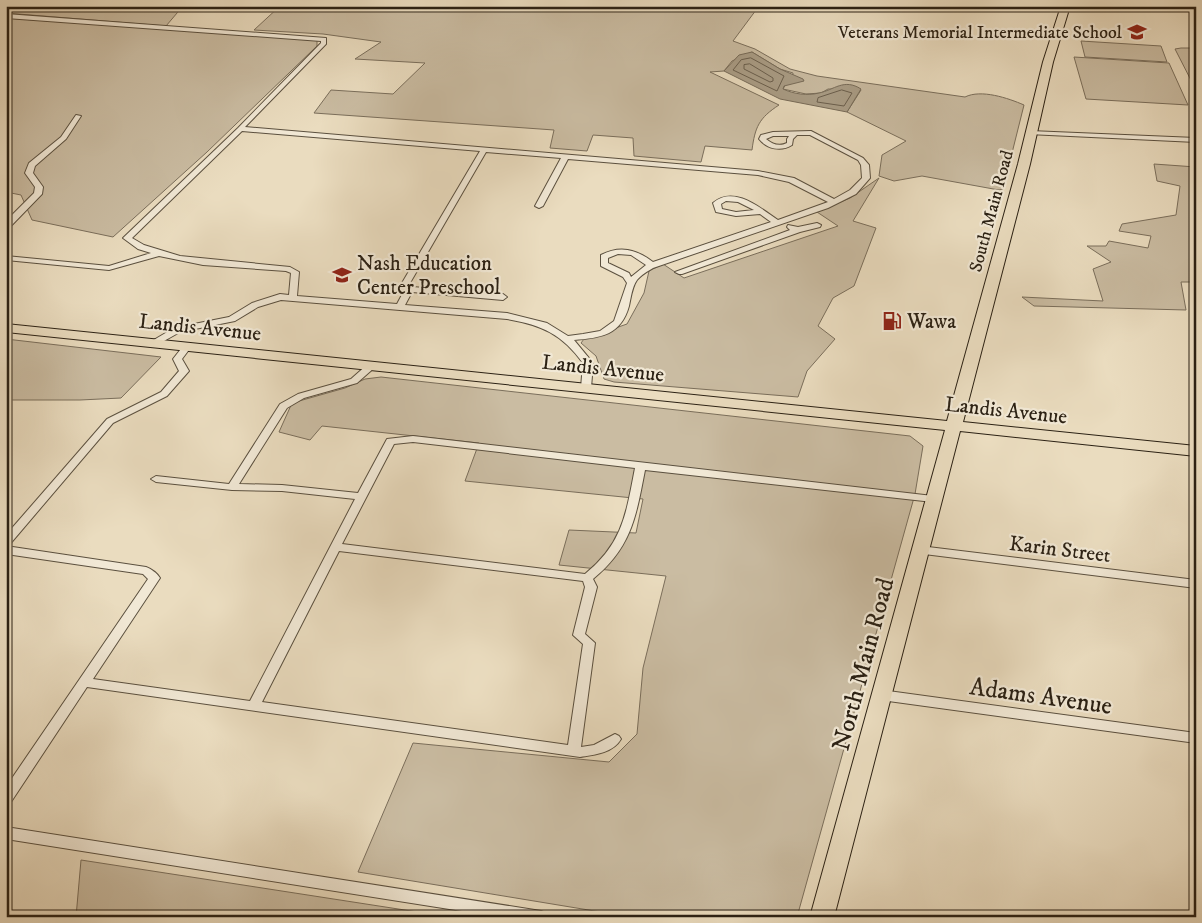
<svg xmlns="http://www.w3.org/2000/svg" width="1202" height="923" font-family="'IM FELL DW Pica',serif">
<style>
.green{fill:#cabca2;stroke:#7a6e5b}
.water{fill:#a99c85;stroke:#776b58}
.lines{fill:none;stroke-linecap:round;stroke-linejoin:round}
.shore{stroke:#6a5e4c;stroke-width:1}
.minor-casing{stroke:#5b503f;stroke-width:2}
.primary-casing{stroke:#2b2114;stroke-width:2}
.minor{fill:#f1e8d5;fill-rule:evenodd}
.primary{fill:#eadcbf;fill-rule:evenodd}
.labels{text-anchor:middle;stroke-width:4.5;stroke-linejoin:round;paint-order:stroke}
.far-poi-label{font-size:18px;fill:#2b2114;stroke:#f1e8d5;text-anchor:end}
.far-street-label{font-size:18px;fill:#2b2114;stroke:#f1e8d5}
.poi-label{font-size:21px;fill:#2b2114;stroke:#f1e8d5;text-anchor:start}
.street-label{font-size:21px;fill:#2b2114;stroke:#f1e8d5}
.near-street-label{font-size:25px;fill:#2b2114;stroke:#f1e8d5}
</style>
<rect width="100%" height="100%" fill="#eadcbf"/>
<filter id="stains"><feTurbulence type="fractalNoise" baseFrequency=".004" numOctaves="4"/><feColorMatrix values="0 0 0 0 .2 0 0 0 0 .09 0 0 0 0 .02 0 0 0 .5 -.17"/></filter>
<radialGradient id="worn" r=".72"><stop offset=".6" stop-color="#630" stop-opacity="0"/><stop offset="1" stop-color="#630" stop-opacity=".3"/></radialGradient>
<g class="green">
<polygon points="6,6 183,6 166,26 6,13"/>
<path d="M280 6H759L733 41 755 49 790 69 817 76 965 97C981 89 1008 98 1024 105L1003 189 999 190 922 176 894 181 879 176 882 155 906 141 847 112 861 90 828 89 821 93 806 94 783 89 786 84 792 82 793 73 780 69 752 52 732 61 724 71 710 72 779 105C759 118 755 127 752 150L705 146 701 162 634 156 633 138 593 135 587 151 550 148 554 130 314 113 331 90 393 94 425 63 355 59 381 42 323 34 254 30Z"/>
<polygon points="6,18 317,40 317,46 207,152 113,237 32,220 21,195 6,192"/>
<polygon points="1081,41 1161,46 1167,62 1085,57"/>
<polygon points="1181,48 1196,48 1196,90 1175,49"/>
<polygon points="1074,57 1169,63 1188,105 1086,99"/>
<polygon points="1154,164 1196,167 1196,282 1181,282 1186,310 1034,306 1022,297 1103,301 1093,269 1111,262 1087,246 1106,246 1109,241 1148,248 1151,236 1119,231 1122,224 1176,215 1180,186 1157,181"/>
<polygon points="879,178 853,221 876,228 854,286 833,298 818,326 835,339 807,371 798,397 614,382 604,379 596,356 581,343 584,339 627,324 644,293 649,271 663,264 684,278 838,226 817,212 850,198"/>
<polygon points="6,339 161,357 121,398 80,400 6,400"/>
<polygon points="381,377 910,436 923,446 915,494 797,917 631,917 358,872 413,743 609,762 637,734 643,668 666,576 559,565 569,530 636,533 643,499 465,481 479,443 322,426 310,440 279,432 292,403 345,388 365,379"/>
<polygon points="81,860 450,917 76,917"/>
</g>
<path class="water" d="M752 52 780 69 803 79 804 81 784 86 783 89C794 94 807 96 819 93 834 90 844 78 861 89L847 112 780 99 724 71 739 55Z"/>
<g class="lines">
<g class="shore">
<polygon points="751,58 784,76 777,91 733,70 741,60"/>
<polygon points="750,64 773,78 773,81 770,82 744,69 744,65"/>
<polygon points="842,90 852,93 844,106 817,102 818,98"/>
</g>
<g class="minor-casing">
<g id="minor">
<path d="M6 14 326 38V44L245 127 758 171 794 178 834 199 850 190 862 178 861 165 858 160 810 135H797L793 139 792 145C781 152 767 149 759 139L761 135 773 132 811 131 863 158 869 165 870 178 856 194 828 208 653 268C648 271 641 275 637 280 632 287 631 297 629 306 621 335 601 338 574 340L593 363 591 388 586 391 581 388 583 363C562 334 542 325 507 319L281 300 258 307 235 321 180 332 155 346 151 343 152 341 174 328 229 317 252 303 280 294 289 295 291 273 286 271 203 265 159 256 109 270 6 260V256L109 266 151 253 138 249 123 238 238 128 321 43V41L6 18ZM242 131 480 151 402 283 405 289 397 304 297 296 299 272 290 267 180 256 144 245 132 238ZM773 136H789L787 139V143C779 147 772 144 766 139ZM486 152 561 158 535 206 539 208 543 206 568 159 758 175 789 182 828 202 778 220C760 208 734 185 713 203L716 212 736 216 760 214 771 222 653 262C636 249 620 245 601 255V266L623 277 627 283 614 321 600 331 583 334 568 336 547 323 507 313 405 305 412 292 503 300 507 297 503 294 412 287 410 283ZM726 201 738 202 754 210 736 212 722 209 721 204ZM618 254 631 255 646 265 631 277 629 273 608 263V258Z"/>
<polygon points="76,115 81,116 66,139 35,166 33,173 43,187 42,194 9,228 6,228 6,221 34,193 35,187 25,173 29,163 61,137"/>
<polygon points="1030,131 1196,138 1196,142 1028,134 1027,133"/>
<polygon points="817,223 821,225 820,227 800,232 682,274 679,274 675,272 790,230 787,227 788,225 798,227"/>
<polygon points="187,344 191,347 182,359 189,371 167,396 113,423 10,544 6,545 6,535 107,419 161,392 179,371 173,359 184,345"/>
<path d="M371 363 374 364 376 366 374 368 357 383 304 398 287 408 239 484 282 485 358 493 387 439 413 436 933 496 938 499 933 502 645 470C636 516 632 547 593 579L597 587 585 634 595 643 581 747 594 745 615 734 619 736 621 739C613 753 594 755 580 757L87 687 11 802 6 803V787L148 579 143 574 6 554V546L146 567C151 569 157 573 160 578L158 581 93 679 250 701 355 499 282 491 232 490 156 482 151 479 156 476 229 484 280 404 298 394 351 379 368 364ZM413 442 635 468C626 514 623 543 585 574L342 544 394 444ZM339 551 583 581 585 587 573 635 583 644 568 745 262 702Z"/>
<polygon points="920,546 1196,580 1196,588 916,553 915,550"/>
<polygon points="881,690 1196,733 1196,743 881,700 877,698 875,695 877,692"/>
<polygon points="6,827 541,911 546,913 548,917 500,917 6,839"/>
</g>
</g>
<g class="primary-casing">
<polygon id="primary" points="1061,6 1070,6 1053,62 1030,164 963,422 1196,446 1196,456 960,431 834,917 810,917 945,430 6,332 6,324 947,421 1018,164 1043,62"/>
</g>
<use href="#minor" class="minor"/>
<use href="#primary" class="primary"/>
</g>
<defs>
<g id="school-bare" transform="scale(1.5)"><path d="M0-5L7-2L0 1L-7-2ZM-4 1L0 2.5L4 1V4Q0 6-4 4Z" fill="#8f2418" stroke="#f1e8d5" stroke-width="2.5" paint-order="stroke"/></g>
<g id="fuel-bare" transform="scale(1.5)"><path d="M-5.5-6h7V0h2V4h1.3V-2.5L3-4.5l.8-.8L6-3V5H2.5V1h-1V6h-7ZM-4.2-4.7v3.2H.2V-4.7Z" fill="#8f2418" stroke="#f1e8d5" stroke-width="2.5" paint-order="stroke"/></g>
</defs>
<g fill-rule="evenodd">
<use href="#school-bare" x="1137" y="32"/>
<use href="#school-bare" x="342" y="275"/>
<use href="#fuel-bare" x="892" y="321"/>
</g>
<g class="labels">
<g class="far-poi-label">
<text x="1122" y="38">Veterans Memorial Intermediate School</text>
</g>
<g class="far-street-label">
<text transform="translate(991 211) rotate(-75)" y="6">South Main Road</text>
</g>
<g class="poi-label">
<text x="357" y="270">Nash Education<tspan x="357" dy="24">Center Preschool</tspan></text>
<text x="907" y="328">Wawa</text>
</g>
<g class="street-label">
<text transform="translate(200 327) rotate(6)" y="7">Landis Avenue</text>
<text transform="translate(603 368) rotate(6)" y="7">Landis Avenue</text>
<text transform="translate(1006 410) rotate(6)" y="7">Landis Avenue</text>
<text transform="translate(1060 549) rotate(7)" y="7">Karin Street</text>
</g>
<g class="near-street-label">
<text transform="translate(862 664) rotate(-75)" y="9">North Main Road</text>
<text transform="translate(1041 695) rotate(8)" y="9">Adams Avenue</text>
</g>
</g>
<rect width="1202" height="923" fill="none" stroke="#eadcbf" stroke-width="25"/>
<rect x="8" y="8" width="1187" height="908" fill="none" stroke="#2b2114" stroke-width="2.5"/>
<rect x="12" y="12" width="1177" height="898" fill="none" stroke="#2b2114"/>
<rect width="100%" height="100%" filter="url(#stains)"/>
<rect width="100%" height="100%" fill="url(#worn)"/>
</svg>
